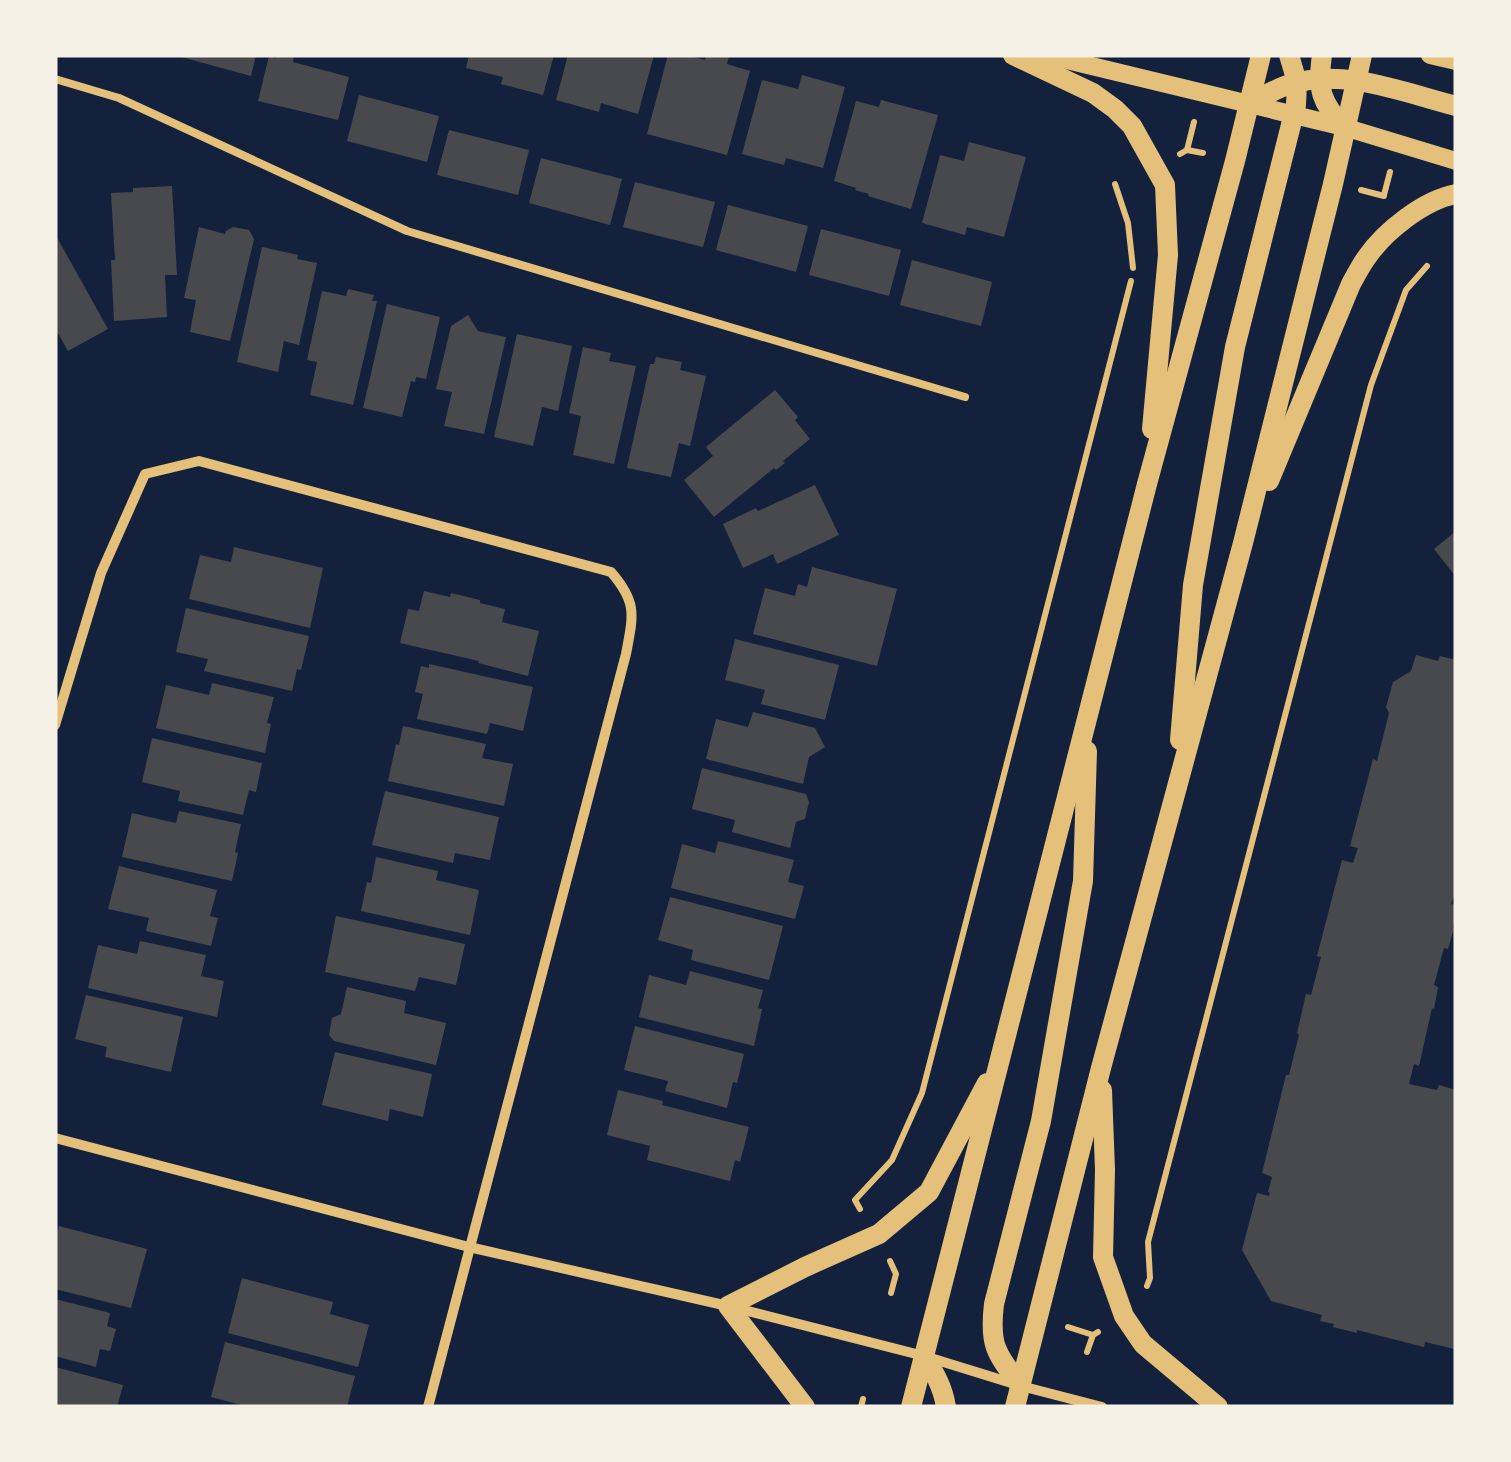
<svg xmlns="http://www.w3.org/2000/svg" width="1511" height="1462" font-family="'Varela Round',sans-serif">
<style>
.building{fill:#48494c}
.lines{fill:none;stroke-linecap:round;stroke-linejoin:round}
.path{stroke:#e5c07b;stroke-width:6}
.service{stroke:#e5c07b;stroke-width:8}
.minor{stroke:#e5c07b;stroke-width:10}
.tertiary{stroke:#e5c07b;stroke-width:18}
.secondary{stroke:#e5c07b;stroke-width:20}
</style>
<rect width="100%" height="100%" fill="#14213d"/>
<g class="building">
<polygon points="174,55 256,55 251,76"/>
<polygon points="276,55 294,55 293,62 349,77 338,120 258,101 269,56 276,58"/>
<polygon points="469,55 554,55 543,95 501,84 503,77 466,68"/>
<polygon points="568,55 654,55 638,114 601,103 599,112 556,100"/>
<polygon points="668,55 686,55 705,60 706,55 724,55 729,56 727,64 750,71 727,155 647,134"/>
<polygon points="802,75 845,87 823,168 786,158 784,165 742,154 762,80 798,89"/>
<polygon points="359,95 439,116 427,162 347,141"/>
<polygon points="881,100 938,115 911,209 868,196 869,194 855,190 856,188 834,181 856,101 879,107"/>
<polygon points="449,130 529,150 518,195 437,175"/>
<polygon points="969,142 1026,157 1004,237 967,227 965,235 922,223 940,155 964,161"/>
<polygon points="541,158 622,179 610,225 529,203"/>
<polygon points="635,182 715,202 703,247 623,227"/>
<polygon points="172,186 177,275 165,275 167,317 114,321 111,260 115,260 111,193 133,192 133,188"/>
<polygon points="728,205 808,226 796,272 716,250"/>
<polygon points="199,227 225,234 226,231 233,227 249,230 254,239 230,341 190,332 196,300 184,298"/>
<polygon points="821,229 901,250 889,296 809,275"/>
<polygon points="55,234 108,329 68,351 55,328"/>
<polygon points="262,247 298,255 297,259 317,263 299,345 284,341 278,372 237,362"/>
<polygon points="912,260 992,282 981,326 900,305"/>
<polygon points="348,289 374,295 372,301 377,301 353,405 310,395 317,362 307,360 322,291 346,296"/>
<polygon points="387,304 440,317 426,379 416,377 415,382 411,381 402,417 363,408"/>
<polygon points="468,315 478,331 506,337 484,434 444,426 452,392 436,389 451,326"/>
<polygon points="517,334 572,346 558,411 542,407 533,446 494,437"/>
<polygon points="583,347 611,353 609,361 636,366 614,464 573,455 581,416 569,413"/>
<polygon points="656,357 682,362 680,370 706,376 690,446 679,443 671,477 627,468 650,364 654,364"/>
<polygon points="775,390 798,417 795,420 810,439 783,461 785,463 776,470 774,468 714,517 684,480 713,456 706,447"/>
<polygon points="815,485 839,535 777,564 773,554 743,568 723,524 756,508 758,511"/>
<polygon points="1456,531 1456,577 1434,549"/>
<polygon points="234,547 323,568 310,628 189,599 200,555 231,562"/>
<polygon points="812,567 897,589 877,666 753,634 765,588 795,596 798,584 807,587"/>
<polygon points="424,591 450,597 451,593 480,600 480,603 505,609 502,622 539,631 528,676 478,663 479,661 400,643 408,609 419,611"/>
<polygon points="186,608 309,636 301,670 297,669 292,691 204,671 208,659 176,652"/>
<polygon points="735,639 839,665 825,720 761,704 765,690 725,680"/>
<polygon points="1416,655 1438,661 1440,656 1456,660 1456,890 1451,904 1456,905 1453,928 1454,928 1448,949 1444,948 1434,985 1438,987 1434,1009 1432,1008 1419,1066 1414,1064 1409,1084 1437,1090 1439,1085 1456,1090 1456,1339 1454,1349 1425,1342 1424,1347 1357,1330 1357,1333 1333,1327 1334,1324 1320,1321 1322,1315 1271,1301 1242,1250 1257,1193 1269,1196 1270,1193 1268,1192 1272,1177 1262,1173 1286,1075 1289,1075 1299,1035 1297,1033 1306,994 1311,995 1321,957 1317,956 1342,860 1353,863 1358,848 1350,846 1373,759 1377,761 1389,713 1386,707 1393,682 1411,671"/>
<polygon points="429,664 533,687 523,731 490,723 487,734 417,719 423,694 415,692 421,666 429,668"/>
<polygon points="212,683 274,697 267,723 271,724 265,753 156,728 166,685 209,695"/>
<polygon points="753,712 815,728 825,747 809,757 803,784 706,759 716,719 748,727"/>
<polygon points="403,726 486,744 482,758 513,764 504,806 388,781 396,744 399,745"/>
<polygon points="152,738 262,763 256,792 249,790 243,815 178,801 180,791 142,782"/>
<polygon points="702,768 806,794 809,802 805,819 796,822 790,848 732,832 735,820 692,809"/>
<polygon points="385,791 499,817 490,860 455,853 453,863 372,845"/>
<polygon points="179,811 241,824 235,852 238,853 232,881 122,857 132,813 176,823"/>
<polygon points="718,841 794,860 788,882 804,886 795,919 671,888 682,844 715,853"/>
<polygon points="376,857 438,871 436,880 479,890 470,935 361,911 367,882 371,883"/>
<polygon points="119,866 217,890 210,916 218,918 211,946 146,931 149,918 108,909"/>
<polygon points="670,897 783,926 769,980 691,960 693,950 658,940"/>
<polygon points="336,916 465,944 456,985 419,977 415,991 325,972"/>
<polygon points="140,941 206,955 201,976 224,981 217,1017 88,988 98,945 137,954"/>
<polygon points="690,971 763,990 758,1008 762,1009 754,1046 639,1017 649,975 686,985"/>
<polygon points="347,987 406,1001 404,1013 446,1023 436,1065 334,1041 329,1035 332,1018 341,1014"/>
<polygon points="86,995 183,1017 171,1072 105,1057 107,1047 75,1039"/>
<polygon points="635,1026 744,1054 737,1083 733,1082 727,1108 665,1091 668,1081 624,1070"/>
<polygon points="335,1052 432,1074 423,1117 390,1109 388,1121 322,1105"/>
<polygon points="618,1090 663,1101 662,1105 749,1127 740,1162 735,1160 730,1181 647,1160 650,1146 607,1135"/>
<polygon points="59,1226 147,1249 131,1308 55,1289 55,1241"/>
<polygon points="242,1278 333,1302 330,1314 369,1325 358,1367 228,1333"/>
<polygon points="55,1299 110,1313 107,1326 116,1329 110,1351 100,1349 96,1367 55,1356"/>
<polygon points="225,1342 355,1376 347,1407 305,1405 304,1407 249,1407 211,1397"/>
<polygon points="55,1367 123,1385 117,1407 55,1407"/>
</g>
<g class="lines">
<g class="path">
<polyline points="1187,150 1194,122"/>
<polyline points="1180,154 1187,150 1203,153"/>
<polyline points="1115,184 1128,223 1133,268"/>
<polyline points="1361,190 1384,196"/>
<polyline points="1384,195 1390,172"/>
<polyline points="860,1209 855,1200 892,1160 922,1093 1131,281"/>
<polyline points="890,1261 896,1274 891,1293"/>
<polyline points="1147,1286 1150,1278 1148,1242 1371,385 1406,290 1427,266"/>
<polyline points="1068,1327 1093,1335"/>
<polyline points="1087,1352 1093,1335 1098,1332"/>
<polyline points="861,1407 863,1399"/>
</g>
<polyline class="service" points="55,79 119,98 407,231 965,397"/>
<g class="minor">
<path d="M55 725 101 573 145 474 199 461 611 572C638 603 633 616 626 654L428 1407"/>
<polyline points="55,1138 469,1247 728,1306 924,1356 1021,1386 1102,1407"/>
</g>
<g class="tertiary">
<polyline points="1046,55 1344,127 1456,161"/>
<polyline points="1430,55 1456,61"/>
</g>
<g class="secondary">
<polyline points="1013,55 1093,93 1115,109 1132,126 1165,185 1168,255 1152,429"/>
<path d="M1322 55C1317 89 1321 103 1344 127"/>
<path d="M1248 105C1262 97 1276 88 1291 84 1344 68 1405 93 1456 106"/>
<path d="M1269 481 1351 284C1356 275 1361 265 1367 257 1385 231 1424 200 1456 194"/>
<polyline points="1180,740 1193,585 1235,347 1296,105 1297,82 1289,55"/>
<polyline points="1102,1090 1105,1170 1103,1257 1124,1316 1143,1344 1218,1407"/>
<path d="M924 1356C934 1372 943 1387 946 1407"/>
<path d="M1021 1386C996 1353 989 1346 994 1304L1041 1121 1083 881 1087 751"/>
<polyline points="805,1407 728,1306 805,1267 879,1234 929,1192 987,1083"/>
<polyline points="911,1407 1147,484 1235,161 1261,55"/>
<polyline points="1015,1407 1101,1068 1243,543 1333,184 1362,55"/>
</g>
</g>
<rect width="1511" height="1462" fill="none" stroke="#f6f1e7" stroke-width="115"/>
</svg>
